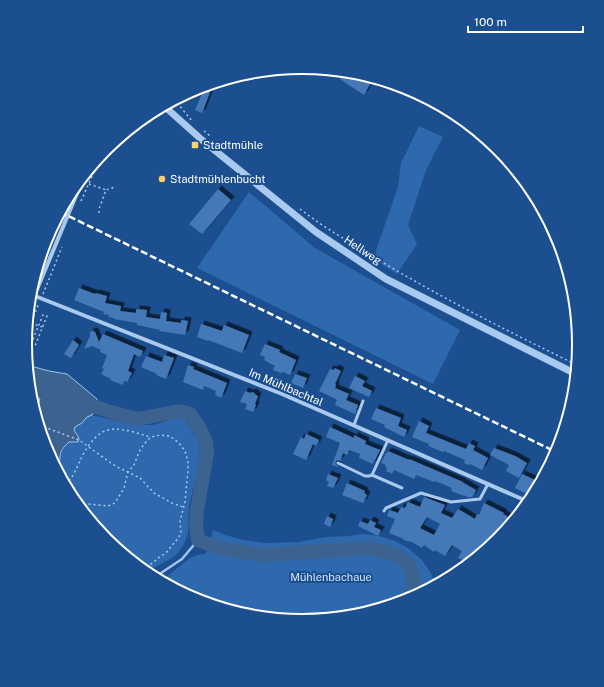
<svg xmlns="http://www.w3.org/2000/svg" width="604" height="687" font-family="'Public Sans',sans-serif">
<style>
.green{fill:#2e69ad}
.water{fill:#3c6290;stroke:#9cc4f0}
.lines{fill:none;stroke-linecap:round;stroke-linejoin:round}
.stream{stroke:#9cc4f0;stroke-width:2.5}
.river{stroke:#3c6290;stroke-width:14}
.building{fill:#4478b7;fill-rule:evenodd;filter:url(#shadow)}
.path{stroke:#a9c9ee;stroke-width:1.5;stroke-dasharray:2 3;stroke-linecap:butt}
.service{stroke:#a9c9ee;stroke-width:3}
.minor{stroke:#a9c9ee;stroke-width:4}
.tertiary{stroke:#a9c9ee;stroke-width:7}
.rail{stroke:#fff;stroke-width:2.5;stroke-dasharray:7 3;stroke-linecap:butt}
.poi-dot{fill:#ffd166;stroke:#1b4f8f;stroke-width:1.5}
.labels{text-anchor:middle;stroke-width:4;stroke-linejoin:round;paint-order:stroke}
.poi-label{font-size:11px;fill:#fff;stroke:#1b4f8f;text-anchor:start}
.street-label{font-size:11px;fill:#fff;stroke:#1b4f8f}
.park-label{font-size:11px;fill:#cfe3fa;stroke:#1b4f8f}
.rim{fill:none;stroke:#fff;stroke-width:2}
</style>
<defs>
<filter id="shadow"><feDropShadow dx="3.5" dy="-3.5" stdDeviation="0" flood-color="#0009"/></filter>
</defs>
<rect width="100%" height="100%" fill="#1b4f8f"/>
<g class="green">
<polygon points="419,126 443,137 426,170 408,225 417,244 397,274 373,259 398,187 401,163"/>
<polygon points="249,192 315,248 460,330 433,384 197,268"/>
<polygon points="30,391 40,399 35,412 30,397"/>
<path d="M92 415C111 419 131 426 151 425 162 424 173 416 184 418L198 440 201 458 189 505 188 534 183 546 174 557 146 572 106 539 72 497 58 471C62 457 56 454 69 442H77L79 438 74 430 75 427 82 423 87 417Z"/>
<polygon points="213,530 226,535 243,540 265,543 299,542 326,537 348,536 363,534 379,536 395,541 408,548 422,560 431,573 435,585 408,599 356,615 302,620 248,615 196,599 161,581 190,558 197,555 206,554"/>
</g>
<path class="water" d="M27 365 49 371 67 374 97 399 96 407 92 415 87 417 82 423 75 427 74 430 79 438 78 442H69C56 453 62 457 58 471L46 449 35 412 40 399 30 391Z"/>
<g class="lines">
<polyline class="stream" points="155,577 182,559 198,540"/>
<polyline class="river" points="79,401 114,413 138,419 179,411 190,414 200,429 206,442 207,454 197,510 196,527 198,540 218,548 263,555 369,548 394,554 404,560 410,567 414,581 414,596"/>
</g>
<g class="building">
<polygon points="344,71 351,71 370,84 364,95 340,79"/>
<polygon points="207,84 212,87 202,113 195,110 203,91 201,91 203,85"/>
<polygon points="218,189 231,200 202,234 189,224"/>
<polygon points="79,288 95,294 96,293 107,296 105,303 121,306 120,311 136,313 136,309 147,310 146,317 160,319 161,312 167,313 166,321 181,323 181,320 188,321 185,335 159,331 160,330 137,325 137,323 114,319 114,318 108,317 109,315 103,314 104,312 74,300"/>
<polygon points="201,324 222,331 224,325 249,335 242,353 208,340 208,341 197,337"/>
<polygon points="93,331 95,332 99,342 103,334 143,351 140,357 134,354 128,371 132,373 127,382 124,381 123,385 110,380 111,379 101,374 104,369 102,368 107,355 100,352 101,350 92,346 84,349 90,336 90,332"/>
<polygon points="73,340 79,345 71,358 64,354"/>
<polygon points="265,344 280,350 279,352 296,360 290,375 283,372 281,373 273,370 275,366 264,360 265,357 260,355"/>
<polygon points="164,355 174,358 166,379 156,375 157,374 141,367 146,356 162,362"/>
<polygon points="188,365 194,367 193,369 227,383 221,398 215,395 216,391 204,386 203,390 183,382"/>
<polygon points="335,368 341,371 335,384 336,385 335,388 349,394 346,400 358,405 355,414 335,405 337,400 336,399 319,391 330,369 334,370"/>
<polygon points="295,374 307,378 303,388 291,383"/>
<polygon points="355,376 365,381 362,386 372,391 369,397 349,388"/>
<polygon points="245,391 250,393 253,392 256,395 258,396 255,404 256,405 253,412 245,409 247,404 240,402"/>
<polygon points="376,408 401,418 398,426 407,430 404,437 384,427 385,425 371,419"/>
<polygon points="419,421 429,426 426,433 466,449 469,443 475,446 473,450 488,458 482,470 470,464 469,465 464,463 465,460 444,451 443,452 428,446 429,444 412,437"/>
<polygon points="330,427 354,438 354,435 366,441 365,444 380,450 375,460 374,460 373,464 359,458 360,454 349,450 347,455 343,453 340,461 337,460 336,461 335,464 338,466 338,467 332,465 340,443 326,437"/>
<polygon points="306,434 319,440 316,446 313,444 306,460 293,454 301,437 304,439"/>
<polygon points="494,448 515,456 527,463 519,478 506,471 509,465 490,455"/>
<polygon points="388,451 409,460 409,459 463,482 462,482 476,490 472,497 467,497 464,495 464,496 451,491 452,488 435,481 434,482 416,475 414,479 394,470 392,474 386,471 387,468 385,466 386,465 381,463 386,453 387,453"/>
<polygon points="328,474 338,478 333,488 327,486 329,482 326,480"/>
<polygon points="522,474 535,480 531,488 539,486 533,497 515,488"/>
<polygon points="347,483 365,491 364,493 367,495 363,503 342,495"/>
<path d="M424 497 445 505 441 513 452 518 458 509 475 519 477 514 479 515 484 503 504 513 503 514 514 520 498 540 469 563 458 558 462 551 452 545 445 556 435 550 434 552 424 545 422 548 412 542 403 540 404 539 389 533 395 519 387 516 389 510 398 513 401 507 405 508 408 502 420 507ZM427 517 440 524 434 535 420 528Z"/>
<polygon points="327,516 333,519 330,527 324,524"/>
<polygon points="370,520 376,523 374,527 381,530 378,536 358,526 360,521 368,524"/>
</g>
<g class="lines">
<g class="path">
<polyline points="174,99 192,121"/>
<polyline points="147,114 148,118"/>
<polyline points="204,131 210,136"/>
<polyline points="89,184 106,190"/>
<polyline points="81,201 103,152"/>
<path d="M300 209C323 227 348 241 372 256 438 296 507 331 577 365"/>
<polyline points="99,213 99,209 106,190 115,187"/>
<polyline points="43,294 62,247"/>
<polyline points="31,323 42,327"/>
<polyline points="26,335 39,303"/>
<polyline points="31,344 43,315 47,316 35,346"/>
<polyline points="39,425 79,440 111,463 119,468 128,472 140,478 154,493 172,503 183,507"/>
<path d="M65 484C72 480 76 469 80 461 84 451 96 432 108 430 121 427 137 433 150 437"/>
<polyline points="81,509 82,506 88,504 108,506 115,503 124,488 128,472 134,465 139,452 144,444 151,437 160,435 170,436 179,443 185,451 188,462 188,470 185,502 180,521 181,532 179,537 166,553 158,558 153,563 142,569"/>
</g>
<g class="service">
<polyline points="354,425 363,401"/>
<polyline points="338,463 365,476 369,476 372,475 388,440"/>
<polyline points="372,475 402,488"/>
<polyline points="384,511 386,508 421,493 451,502 480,499 488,484"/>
</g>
<g class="minor">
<polyline points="30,294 282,394 529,502"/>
<polyline points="28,311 85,174"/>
</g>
<polyline class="tertiary" points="163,105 202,140 316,232 386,279 576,374"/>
<polyline class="rail" points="60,212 556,452"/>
</g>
<g class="poi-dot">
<rect x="191" y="141" width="8" height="8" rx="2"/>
<circle cx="162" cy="179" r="4"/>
</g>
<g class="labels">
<g class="poi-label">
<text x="203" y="149">Stadtmühle</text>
<text x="170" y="183">Stadtmühlenbucht</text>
</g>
<g class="street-label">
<text transform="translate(363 250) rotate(34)" y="4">Hellweg</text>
<text transform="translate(286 387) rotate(23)" y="4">Im Mühlbachtal</text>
</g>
<g class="park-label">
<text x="331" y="581">Mühlenbachaue</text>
</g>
</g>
<path d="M0 0H604V687H0ZM32 344a270 270 0 1 1 540 0a270 270 0 1 1-540 0Z" fill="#1b4f8f" fill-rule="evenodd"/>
<path class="rim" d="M32 344a270 270 0 1 1 540 0a270 270 0 1 1-540 0Z"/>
<path d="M468 26v6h115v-6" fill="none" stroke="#ffffff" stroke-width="2"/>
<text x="474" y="26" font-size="12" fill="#ffffff" stroke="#1b4f8f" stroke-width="3" paint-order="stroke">100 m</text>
</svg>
